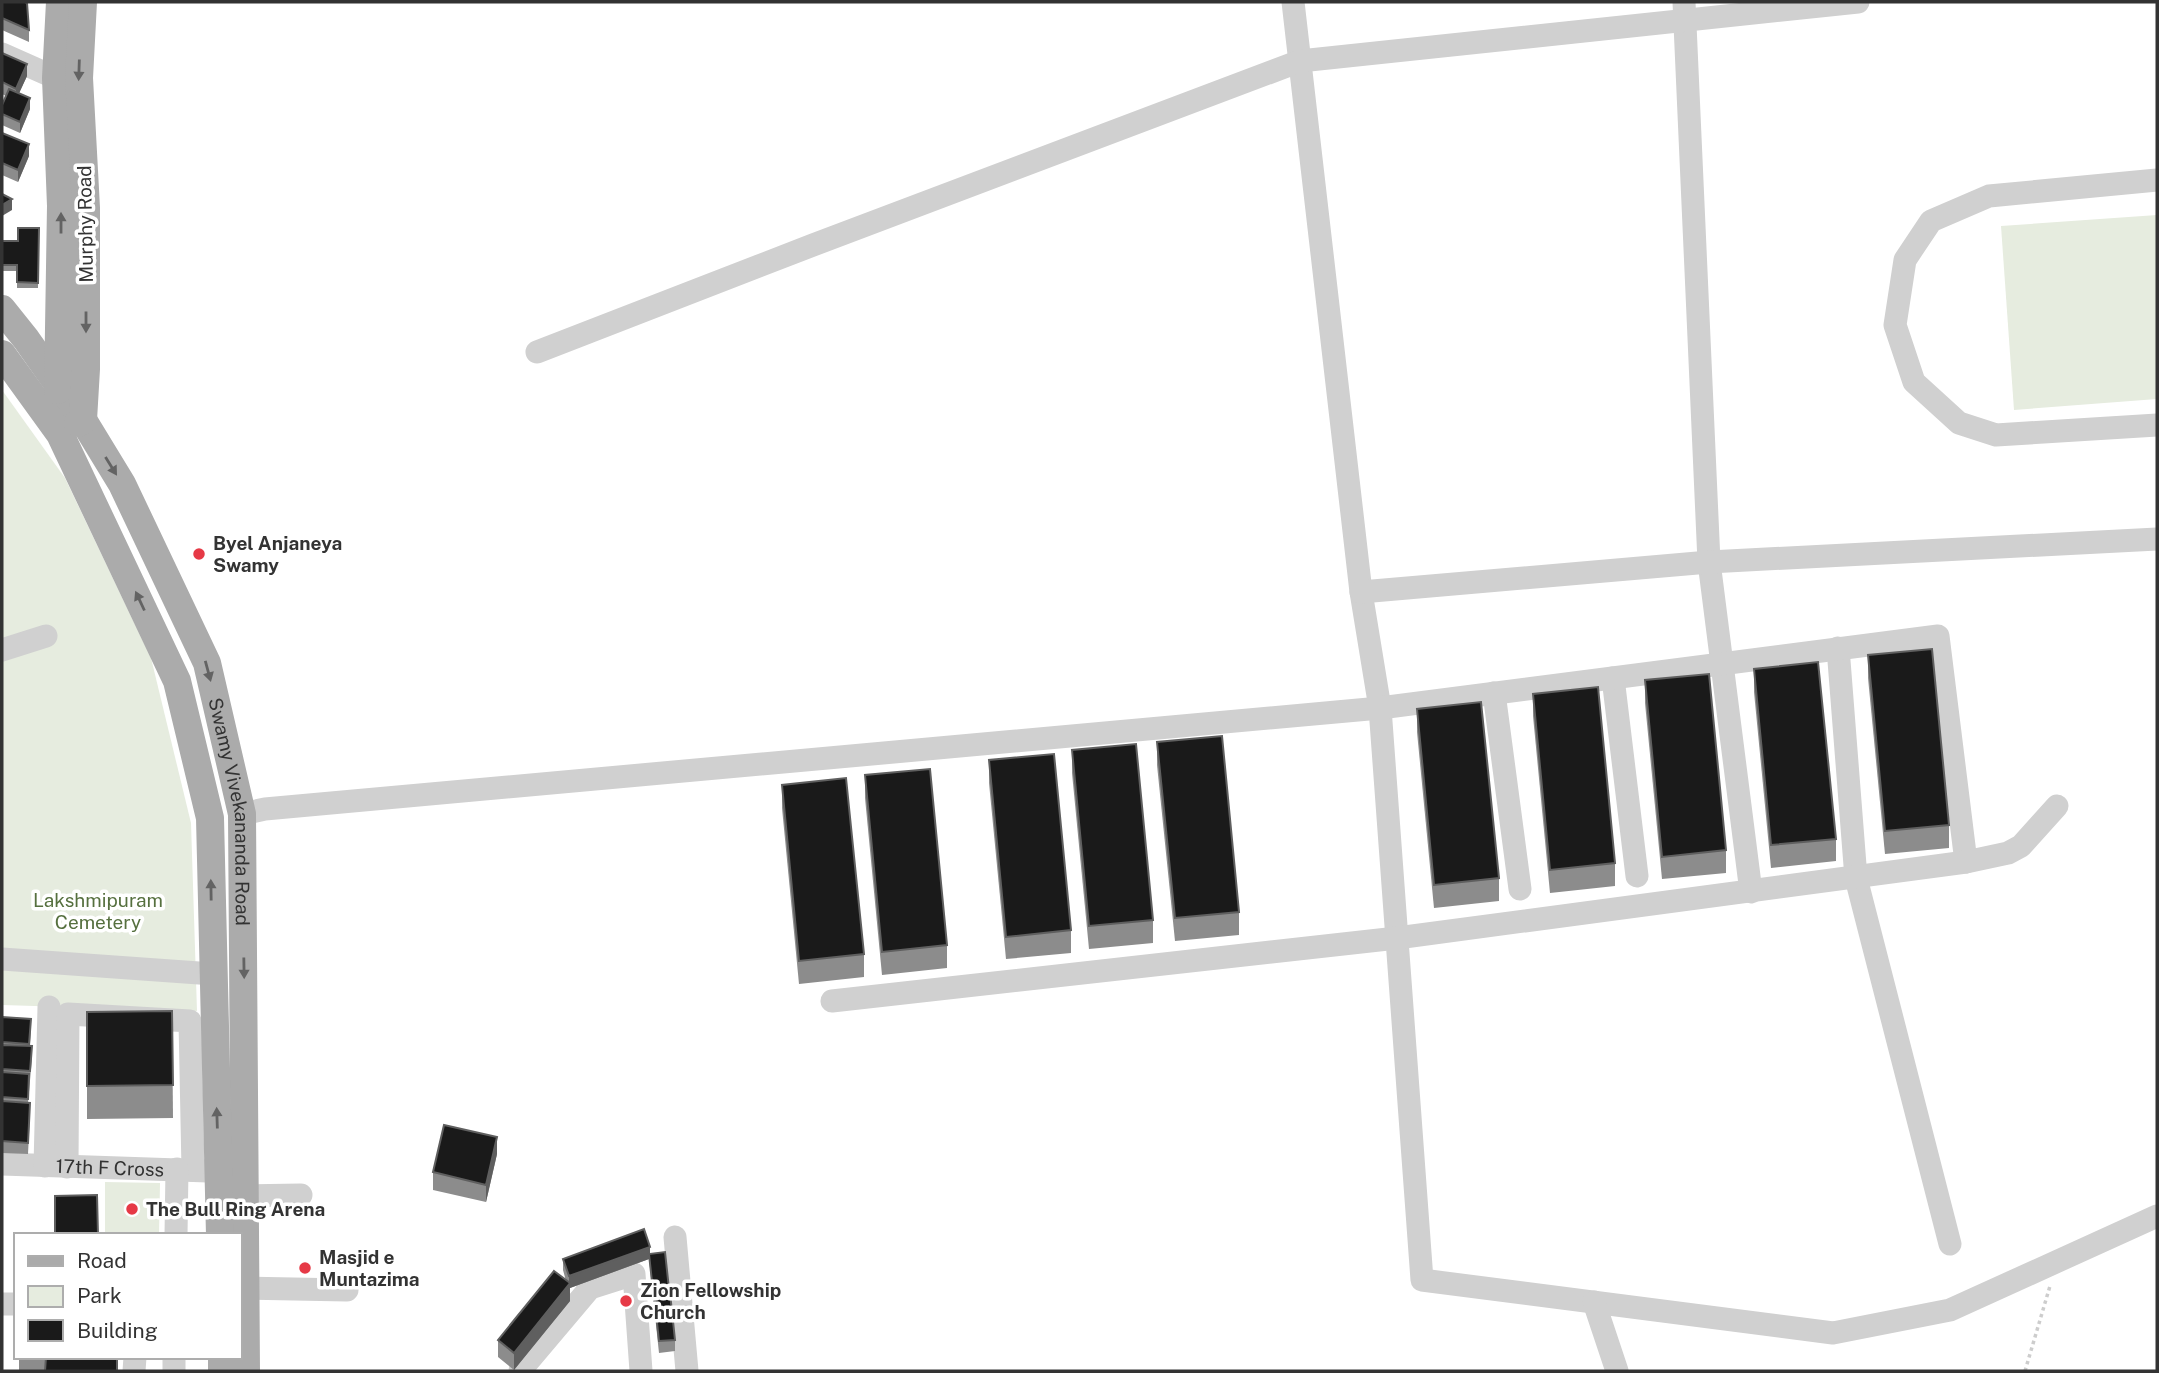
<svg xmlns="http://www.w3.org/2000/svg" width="2159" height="1373" font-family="'Public Sans',sans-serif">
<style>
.green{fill:#e6ecdf}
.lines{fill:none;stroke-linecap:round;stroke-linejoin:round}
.path{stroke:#cdcdcd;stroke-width:3.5;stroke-dasharray:3.5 3.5;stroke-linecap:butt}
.minor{stroke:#d0d0d0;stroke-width:23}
.major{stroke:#ababab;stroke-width:28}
.wall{fill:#8c8c8c}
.shaded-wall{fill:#5f5f5f}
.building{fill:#1a1a1a;stroke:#5f5f5f;stroke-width:2}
.oneway{fill:#636363}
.poi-dot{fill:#e63946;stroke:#fff;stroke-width:2.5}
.labels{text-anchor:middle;stroke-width:7;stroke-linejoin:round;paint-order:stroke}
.street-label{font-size:19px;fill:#333;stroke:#fff}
.poi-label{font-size:19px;font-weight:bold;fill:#333;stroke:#fff;text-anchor:start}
.park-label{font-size:19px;fill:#56703f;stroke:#fff}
</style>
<rect width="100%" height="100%" fill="#fff"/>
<g class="green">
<polygon points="2157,215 2157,399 2014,410 2001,226"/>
<polygon points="2,390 65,478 151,658 191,823 197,1011 2,1005"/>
<polygon points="105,1182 160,1183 159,1235 105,1235"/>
</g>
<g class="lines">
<polyline class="path" points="2025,1371 2050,1286"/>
<g class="minor">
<polyline points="1293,2 1361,592 1380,708 1422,1280 1833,1333 1950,1310 2157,1216"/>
<polyline points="1684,2 1709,562 1751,892"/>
<polyline points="2,54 56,78"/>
<polyline points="2157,180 1989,196 1931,221 1905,260 1895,325 1914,382 1959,423 1996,435 2157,425"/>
<polyline points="537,352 813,245 1300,61 1858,2"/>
<polyline points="1361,592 1709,562 2157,539"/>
<polyline points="1838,648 1856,878 1950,1244"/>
<polyline points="2,650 46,636"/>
<polyline points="1613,678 1637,876"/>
<polyline points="1494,693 1520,889"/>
<polyline points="242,814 265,809 1380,708 1938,636 1966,862"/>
<polyline points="2,959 213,974"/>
<polyline points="832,1001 1397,938 1966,862 2008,853 2021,846 2057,806"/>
<path id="s1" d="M2 1164 208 1171"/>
<polyline points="45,1166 49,1007"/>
<polyline points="67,1167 68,1014 190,1021 193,1170"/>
<polyline points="246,1196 301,1195"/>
<polyline points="176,1235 177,1169"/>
<polyline points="675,1237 687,1371"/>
<polyline points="246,1288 347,1290"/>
<polyline points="1594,1302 1617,1371"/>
<polyline points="2,1304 16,1304"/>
<polyline points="134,1371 135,1357"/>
<polyline points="174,1371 174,1357"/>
<polyline points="520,1371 590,1288 634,1274 641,1371"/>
</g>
<g class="major">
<path id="s2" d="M2 309 26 339 83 420 122 484 207 663 242 814 246 1371"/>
<polyline points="2,354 60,434 177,681 210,818 220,1235"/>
<polyline points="58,390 61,206 56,78 60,2"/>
<polyline points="78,423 83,420 86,369 86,208 79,78 83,2"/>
<polyline points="222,1357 222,1371"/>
</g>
</g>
<g class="wall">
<polygon points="2,2 29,30 29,42 2,30"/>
<polygon points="2,53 27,76 19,93 30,109 20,133 2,125 2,105 6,96 2,94"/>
<polygon points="2,133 29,156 18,182 2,175"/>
<polygon points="39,228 38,288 17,288 17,271 2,271 2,241 18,241"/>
<polygon points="1868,655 1949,825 1949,848 1885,854 1868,678"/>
<polygon points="1754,669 1836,839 1836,861 1771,868 1754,692"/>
<polygon points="1645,680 1726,850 1726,873 1662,879 1645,703"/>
<polygon points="1533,694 1615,863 1615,886 1550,893 1533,716"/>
<polygon points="1417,709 1499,878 1499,901 1434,908 1417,732"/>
<polygon points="1157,742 1239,912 1239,935 1175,941 1157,765"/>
<polygon points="1072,750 1153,920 1153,943 1089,949 1072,773"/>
<polygon points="989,760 1071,930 1071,953 1006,959 989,783"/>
<polygon points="865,775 947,945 947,968 882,975 865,798"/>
<polygon points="782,785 864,954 864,977 799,984 782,808"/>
<polygon points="172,1011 173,1118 87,1119 87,1012"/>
<polygon points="2,1017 31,1031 30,1046 32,1058 28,1103 30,1114 28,1154 2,1153"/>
<polygon points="497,1154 486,1202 433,1190 433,1172"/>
<polygon points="650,1254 669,1289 675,1340 675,1351 659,1353 649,1259 570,1288 570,1301 514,1370 498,1357 498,1340 566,1281 563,1270 563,1259"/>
<rect x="19" y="1357" width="98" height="14"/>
</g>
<g class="shaded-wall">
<polygon points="27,64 27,76 16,100 16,89"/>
<polygon points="30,98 30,109 20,133 20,122"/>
<polygon points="29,144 29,156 18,182 18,170"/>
<polygon points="12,199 12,210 2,216 2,205"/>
<polygon points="497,1137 497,1154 486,1202 486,1185"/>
<polygon points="650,1247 650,1258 649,1254 649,1259 570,1288 570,1301 514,1370 514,1353 569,1285 569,1276"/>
</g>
<g class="building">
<polygon points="2,2 25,2 27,3 29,30 2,18"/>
<polygon points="2,53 27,64 16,89 2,82"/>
<polygon points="9,89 30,98 20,122 2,114 2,105"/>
<polygon points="2,133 29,144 18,170 2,163"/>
<polygon points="2,194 12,199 2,205"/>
<polygon points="18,228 39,228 38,283 17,282 17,265 2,265 2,241 18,241"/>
<polygon points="1932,649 1949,825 1885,831 1868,655"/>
<polygon points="1818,662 1836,839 1771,845 1754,669"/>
<polygon points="1709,674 1726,850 1662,857 1645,680"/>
<polygon points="1598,687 1615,863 1550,870 1533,694"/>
<polygon points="1481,702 1499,878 1434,885 1417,709"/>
<polygon points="1222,736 1239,912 1175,918 1157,742"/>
<polygon points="1136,744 1153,920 1089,926 1072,750"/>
<polygon points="1054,754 1071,930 1006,937 989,760"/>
<polygon points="930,769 947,945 882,952 865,775"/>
<polygon points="846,778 864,954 799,961 782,785"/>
<polygon points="172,1011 173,1085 87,1086 87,1012"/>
<polygon points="2,1017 31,1019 29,1044 2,1042"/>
<polygon points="2,1045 32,1046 30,1071 2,1069"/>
<polygon points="2,1072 29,1074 28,1099 2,1097"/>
<polygon points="2,1101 30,1103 28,1143 2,1141"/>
<polygon points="444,1125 497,1137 486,1185 433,1172"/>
<polygon points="97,1195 98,1235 55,1235 55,1196"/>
<polygon points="644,1229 650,1247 569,1276 563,1259"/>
<polygon points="665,1252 669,1289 653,1291 649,1254"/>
<polygon points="554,1271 570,1283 514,1353 498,1340"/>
<polygon points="670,1293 675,1340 659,1341 654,1295"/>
<polygon points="46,1357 117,1357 117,1371 45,1371"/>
</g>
<defs><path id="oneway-solid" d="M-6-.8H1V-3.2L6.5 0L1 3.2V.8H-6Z" transform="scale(1.75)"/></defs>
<g class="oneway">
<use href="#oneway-solid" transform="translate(79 70) rotate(92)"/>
<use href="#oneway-solid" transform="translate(61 223) rotate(-90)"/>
<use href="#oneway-solid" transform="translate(86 322) rotate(90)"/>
<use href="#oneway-solid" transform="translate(111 466) rotate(58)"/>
<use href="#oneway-solid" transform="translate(140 601) rotate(-115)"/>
<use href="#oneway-solid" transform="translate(208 671) rotate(75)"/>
<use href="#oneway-solid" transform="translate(211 890) rotate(-91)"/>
<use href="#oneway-solid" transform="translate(244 968) rotate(89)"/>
<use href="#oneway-solid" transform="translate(217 1118) rotate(-92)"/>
</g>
<g class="poi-dot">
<circle cx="199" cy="554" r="7"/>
<circle cx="132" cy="1209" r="7"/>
<circle cx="305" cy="1268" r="7"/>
<circle cx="626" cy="1301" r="7"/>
</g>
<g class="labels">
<g class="street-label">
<text transform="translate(85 224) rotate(-91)" y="7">Murphy Road</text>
<text dy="7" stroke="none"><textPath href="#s2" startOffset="562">Swamy Vivekananda Road</textPath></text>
<text dy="7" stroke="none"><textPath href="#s1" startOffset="108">17th F Cross</textPath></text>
</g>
<g class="poi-label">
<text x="213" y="550">Byel Anjaneya<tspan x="213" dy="22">Swamy</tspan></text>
<text x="146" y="1216">The Bull Ring Arena</text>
<text x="319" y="1264">Masjid e<tspan x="319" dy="22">Muntazima</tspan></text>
<text x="640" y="1297">Zion Fellowship<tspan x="640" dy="22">Church</tspan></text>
</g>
<g class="park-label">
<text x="98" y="907">Lakshmipuram<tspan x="98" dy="22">Cemetery</tspan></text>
</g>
</g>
<rect width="2159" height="1373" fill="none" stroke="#333333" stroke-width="7"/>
<rect x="14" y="1233" width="228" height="126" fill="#ffffff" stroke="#adadad" stroke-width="2"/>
<rect x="28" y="1256" width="35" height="10" fill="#ababab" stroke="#adadad" stroke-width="2"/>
<text x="77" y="1268" font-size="21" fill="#333333">Road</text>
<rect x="28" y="1286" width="35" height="21" fill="#e6ecdf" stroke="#adadad" stroke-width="2"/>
<text x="77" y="1303" font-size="21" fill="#333333">Park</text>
<rect x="28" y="1320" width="35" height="21" fill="#1a1a1a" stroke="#adadad" stroke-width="2"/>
<text x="77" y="1338" font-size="21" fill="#333333">Building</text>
</svg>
